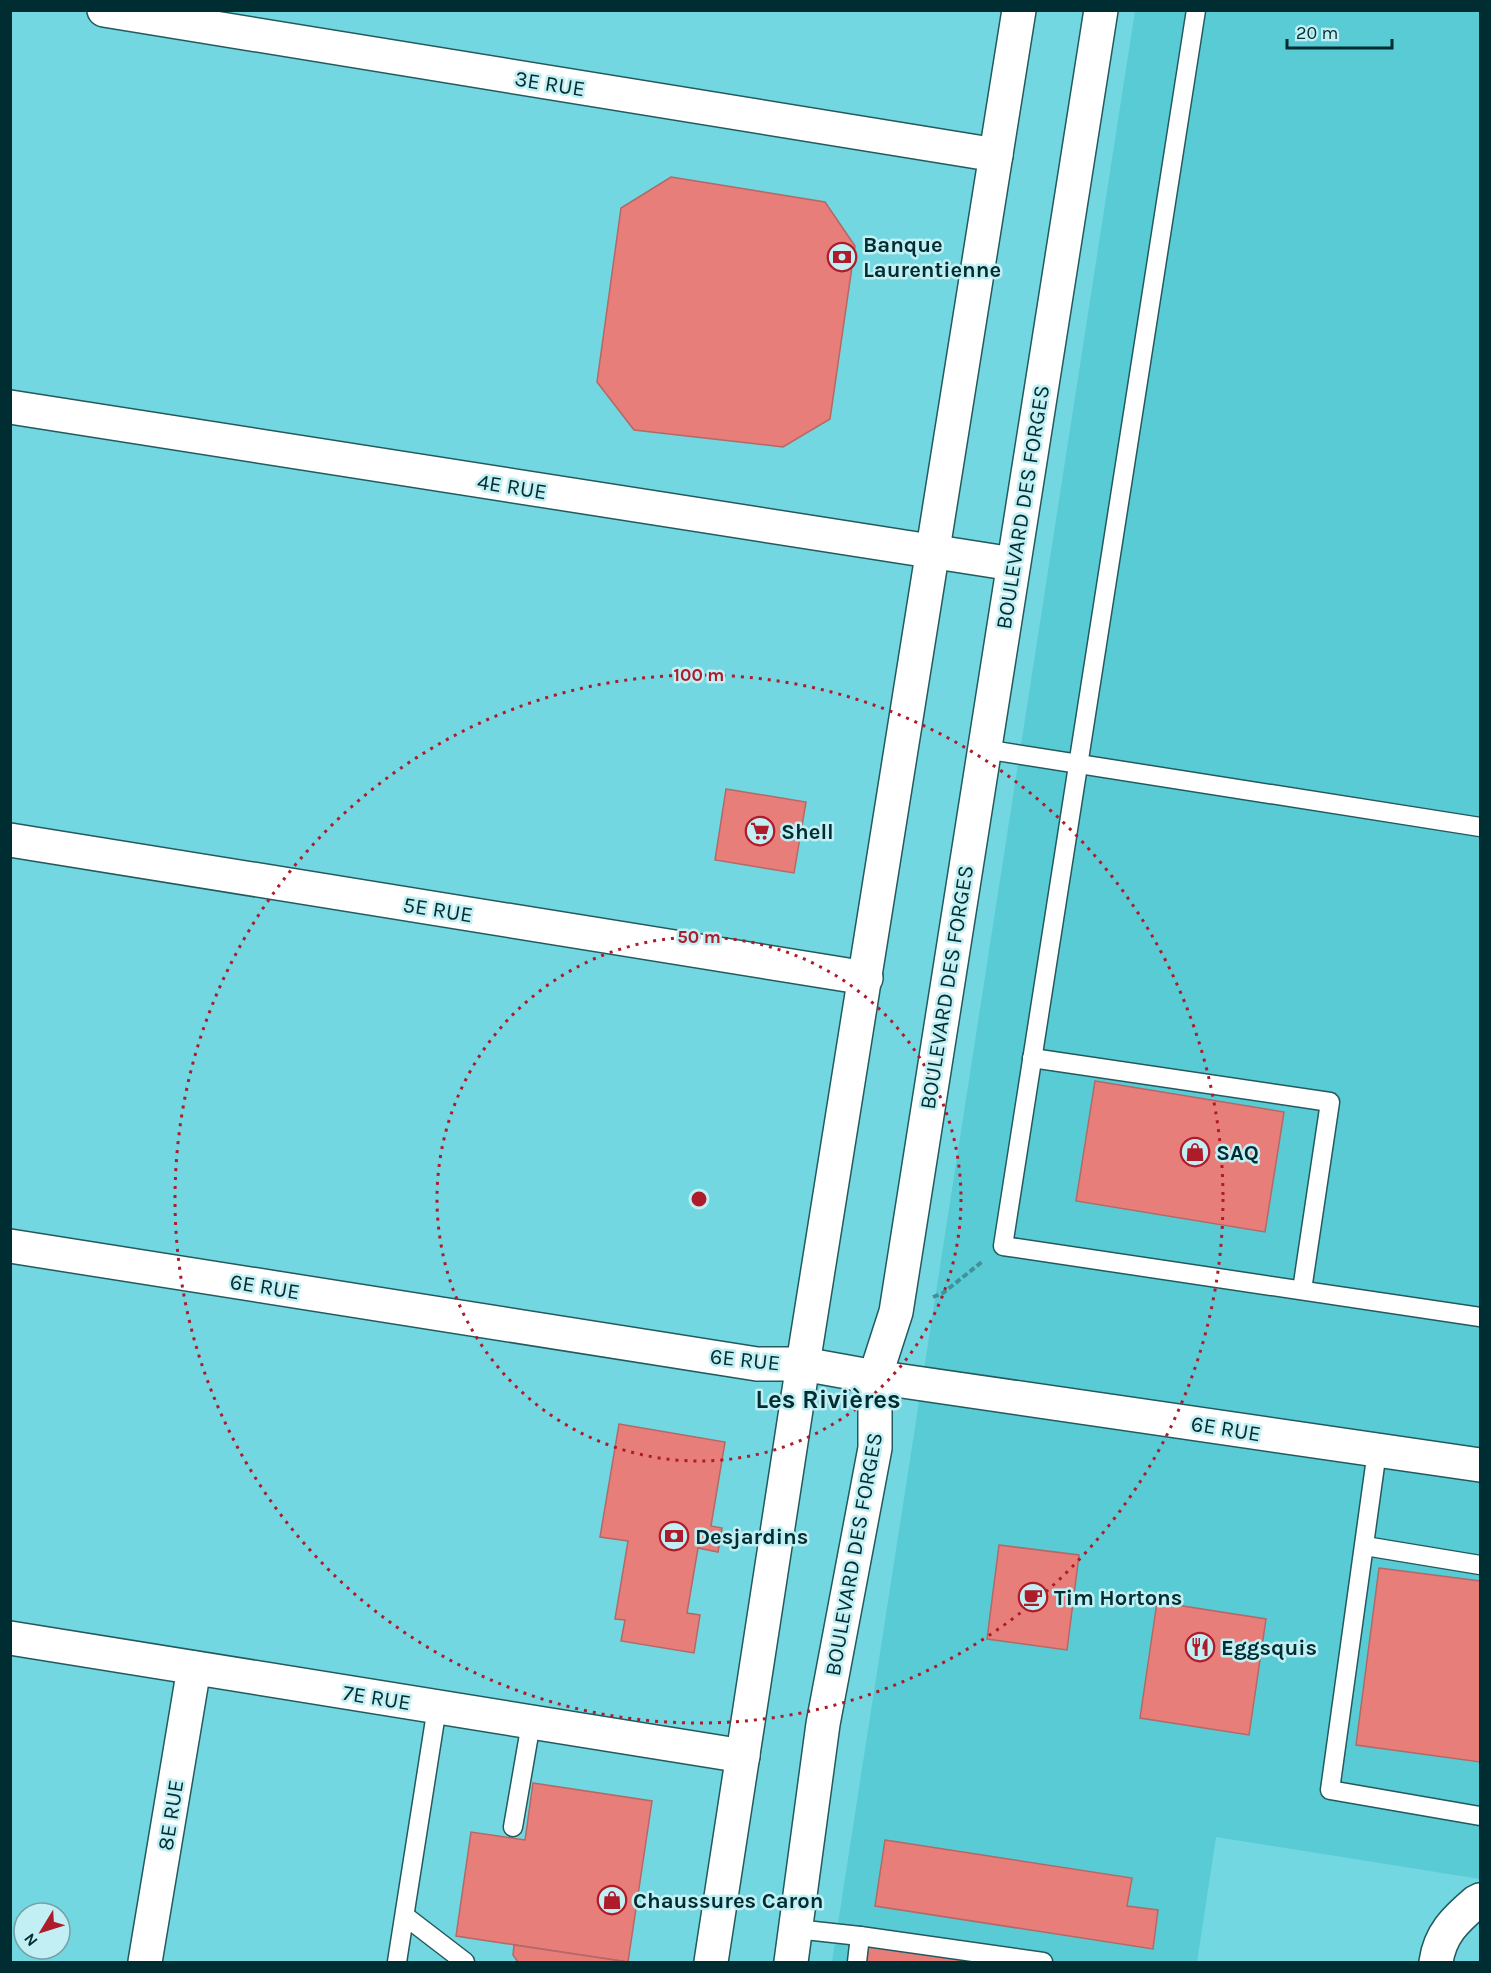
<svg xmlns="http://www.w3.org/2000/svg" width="1491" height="1973" font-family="Karla,sans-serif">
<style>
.built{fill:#58cbd5}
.building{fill:#e77e7a;stroke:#b36966;stroke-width:1.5}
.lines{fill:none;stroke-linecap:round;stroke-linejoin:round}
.lane-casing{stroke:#235a5e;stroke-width:21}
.street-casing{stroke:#235a5e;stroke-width:36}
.secondary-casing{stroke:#235a5e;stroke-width:36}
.path{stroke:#439198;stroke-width:4;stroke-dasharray:6 3;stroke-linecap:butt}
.lane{stroke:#fff;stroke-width:18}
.street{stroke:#fff;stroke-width:33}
.secondary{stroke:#fff;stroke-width:33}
.ring{fill:none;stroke:#ae1b2a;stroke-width:3;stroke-dasharray:3 6}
.labels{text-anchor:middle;stroke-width:5;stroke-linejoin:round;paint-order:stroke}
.street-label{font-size:22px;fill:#002d31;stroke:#c1eff3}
.poi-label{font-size:22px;font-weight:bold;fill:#002d31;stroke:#c1eff3;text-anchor:start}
.quarter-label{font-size:26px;font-weight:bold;fill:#002d31;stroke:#c1eff3}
.centre{fill:#ae1b2a;stroke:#c1eff3;stroke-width:3}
.ring-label{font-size:18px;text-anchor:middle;font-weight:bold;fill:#ae1b2a;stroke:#c1eff3;stroke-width:5;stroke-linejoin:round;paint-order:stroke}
</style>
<rect width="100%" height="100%" fill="#72d7e0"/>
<polygon class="built" points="1135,11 1480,11 1480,1879 1216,1837 1197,1962 832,1962"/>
<g class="building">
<polygon points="671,177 825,202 855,246 830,419 783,447 634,430 597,382 621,208"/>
<polygon points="726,789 806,802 794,873 715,860"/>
<polygon points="1095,1081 1284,1112 1265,1232 1076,1201"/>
<polygon points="619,1424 725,1442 711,1526 722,1528 718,1552 698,1548 687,1613 700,1615 694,1653 621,1641 625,1620 615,1619 628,1541 600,1537"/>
<polygon points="999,1545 1079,1555 1067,1650 987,1639"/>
<polygon points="1379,1568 1480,1581 1480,1762 1356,1745"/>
<polygon points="1157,1602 1266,1619 1249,1735 1140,1718"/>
<polygon points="533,1783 652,1801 628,1962 456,1936 471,1832 525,1840"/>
<polygon points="885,1840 1132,1878 1127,1906 1158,1910 1153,1949 875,1906"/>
<polygon points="865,1938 1023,1962 861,1962"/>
<polygon points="514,1945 628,1962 518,1962 513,1955"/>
</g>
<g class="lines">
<g class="lane-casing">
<g id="lane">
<polyline points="1196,10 1003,1246 1480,1317"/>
<polyline points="984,749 1480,827"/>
<polyline points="1032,1058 1330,1102 1302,1290"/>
<polyline points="1377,1451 1330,1790 1480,1816"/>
<polyline points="1365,1546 1480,1565"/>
<polyline points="513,1827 531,1723"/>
<polyline points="405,1916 465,1962"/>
<polyline points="796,1929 860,1936 1043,1962"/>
<polyline points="397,1962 437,1707"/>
<polyline points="857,1962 860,1936"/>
</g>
</g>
<g class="street-casing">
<g id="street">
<polyline points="104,10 996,155"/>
<polyline points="10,407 1013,564"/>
<polyline points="10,840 866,978"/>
<polyline points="10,1246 757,1364 803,1364"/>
<polyline points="10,1638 743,1756"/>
<polyline points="145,1962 194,1668"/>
<path d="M1436 1962C1440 1934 1455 1920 1476 1902L1480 1900"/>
</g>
</g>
<g class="secondary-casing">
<g id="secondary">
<polyline points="803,1364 875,1377 1480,1465"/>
<polyline points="711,1962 803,1364 1019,10"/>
<polyline points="791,1962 823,1724 875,1448 875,1377 896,1312 1101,10"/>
</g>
</g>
<polyline class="path" points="933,1297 943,1293 983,1261"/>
<use href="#lane" class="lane"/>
<use href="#street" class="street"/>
<use href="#secondary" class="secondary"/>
</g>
<g class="ring">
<circle cx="699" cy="1199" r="262"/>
<circle cx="699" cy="1199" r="524"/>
</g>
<defs>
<g id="bank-ring" transform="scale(1.5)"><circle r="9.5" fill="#c1eff3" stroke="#ae1b2a" stroke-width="1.5"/><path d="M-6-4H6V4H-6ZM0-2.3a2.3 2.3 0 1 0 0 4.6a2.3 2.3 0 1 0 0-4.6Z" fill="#ae1b2a"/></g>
<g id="supermarket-ring" transform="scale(1.5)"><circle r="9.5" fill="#c1eff3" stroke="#ae1b2a" stroke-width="1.5"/><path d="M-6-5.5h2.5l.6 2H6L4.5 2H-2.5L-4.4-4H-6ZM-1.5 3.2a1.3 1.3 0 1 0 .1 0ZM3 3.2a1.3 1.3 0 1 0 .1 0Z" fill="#ae1b2a"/></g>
<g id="shop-ring" transform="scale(1.5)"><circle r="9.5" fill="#c1eff3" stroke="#ae1b2a" stroke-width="1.5"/><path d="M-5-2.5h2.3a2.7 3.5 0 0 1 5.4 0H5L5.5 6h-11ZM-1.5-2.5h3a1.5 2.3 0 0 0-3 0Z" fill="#ae1b2a"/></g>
<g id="cafe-ring" transform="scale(1.5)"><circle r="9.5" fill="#c1eff3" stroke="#ae1b2a" stroke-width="1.5"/><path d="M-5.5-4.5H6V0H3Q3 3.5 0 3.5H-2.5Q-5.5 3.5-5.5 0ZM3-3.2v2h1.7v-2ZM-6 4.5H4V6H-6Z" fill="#ae1b2a"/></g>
<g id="restaurant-ring" transform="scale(1.5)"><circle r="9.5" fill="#c1eff3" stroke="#ae1b2a" stroke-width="1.5"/><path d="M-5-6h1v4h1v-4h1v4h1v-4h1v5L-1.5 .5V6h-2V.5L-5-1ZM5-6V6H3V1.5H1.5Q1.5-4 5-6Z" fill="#ae1b2a"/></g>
</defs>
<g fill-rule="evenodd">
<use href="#bank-ring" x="842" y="257"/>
<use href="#supermarket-ring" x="760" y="831"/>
<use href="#shop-ring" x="1195" y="1152"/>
<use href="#bank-ring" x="674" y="1536"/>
<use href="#cafe-ring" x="1033" y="1597"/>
<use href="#restaurant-ring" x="1200" y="1647"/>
<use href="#shop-ring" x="612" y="1900"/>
</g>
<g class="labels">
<g class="street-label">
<text transform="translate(550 83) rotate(9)" y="8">3E RUE</text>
<text transform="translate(512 486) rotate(9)" y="8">4E RUE</text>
<text transform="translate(1022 507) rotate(-81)" y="8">BOULEVARD DES FORGES</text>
<text transform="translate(438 909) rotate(9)" y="8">5E RUE</text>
<text transform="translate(946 987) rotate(-81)" y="8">BOULEVARD DES FORGES</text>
<text transform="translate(265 1286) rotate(9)" y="8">6E RUE</text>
<text transform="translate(745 1359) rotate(6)" y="8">6E RUE</text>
<text transform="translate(1226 1428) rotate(9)" y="8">6E RUE</text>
<text transform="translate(853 1554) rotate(-80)" y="8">BOULEVARD DES FORGES</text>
<text transform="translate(377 1697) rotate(9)" y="8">7E RUE</text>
<text transform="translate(170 1815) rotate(-81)" y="8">8E RUE</text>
</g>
<g class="poi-label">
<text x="863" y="252">Banque<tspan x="863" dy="25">Laurentienne</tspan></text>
<text x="781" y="839">Shell</text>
<text x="1216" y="1160">SAQ</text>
<text x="695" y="1544">Desjardins</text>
<text x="1054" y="1605">Tim Hortons</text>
<text x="1221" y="1655">Eggsquis</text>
<text x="633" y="1908">Chaussures Caron</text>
</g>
<g class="quarter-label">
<text x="828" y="1408">Les Rivières</text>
</g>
</g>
<circle cx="699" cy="1199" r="9" class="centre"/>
<g class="ring-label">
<text x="699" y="681">100 m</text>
<text x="699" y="943">50 m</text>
</g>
<rect width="1491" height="1973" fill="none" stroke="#002d31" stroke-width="24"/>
<g transform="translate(42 1931) rotate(232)"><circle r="28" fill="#c1eff3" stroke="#74a1a5" stroke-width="1.5"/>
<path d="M0-4.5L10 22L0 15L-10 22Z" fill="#ae1b2a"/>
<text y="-9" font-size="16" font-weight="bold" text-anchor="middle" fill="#002d31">N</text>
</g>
<path d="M1287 39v9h105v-9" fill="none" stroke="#002d31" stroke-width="3"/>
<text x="1296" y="39" font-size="18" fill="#002d31" stroke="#c1eff3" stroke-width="4.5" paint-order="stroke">20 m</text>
</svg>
